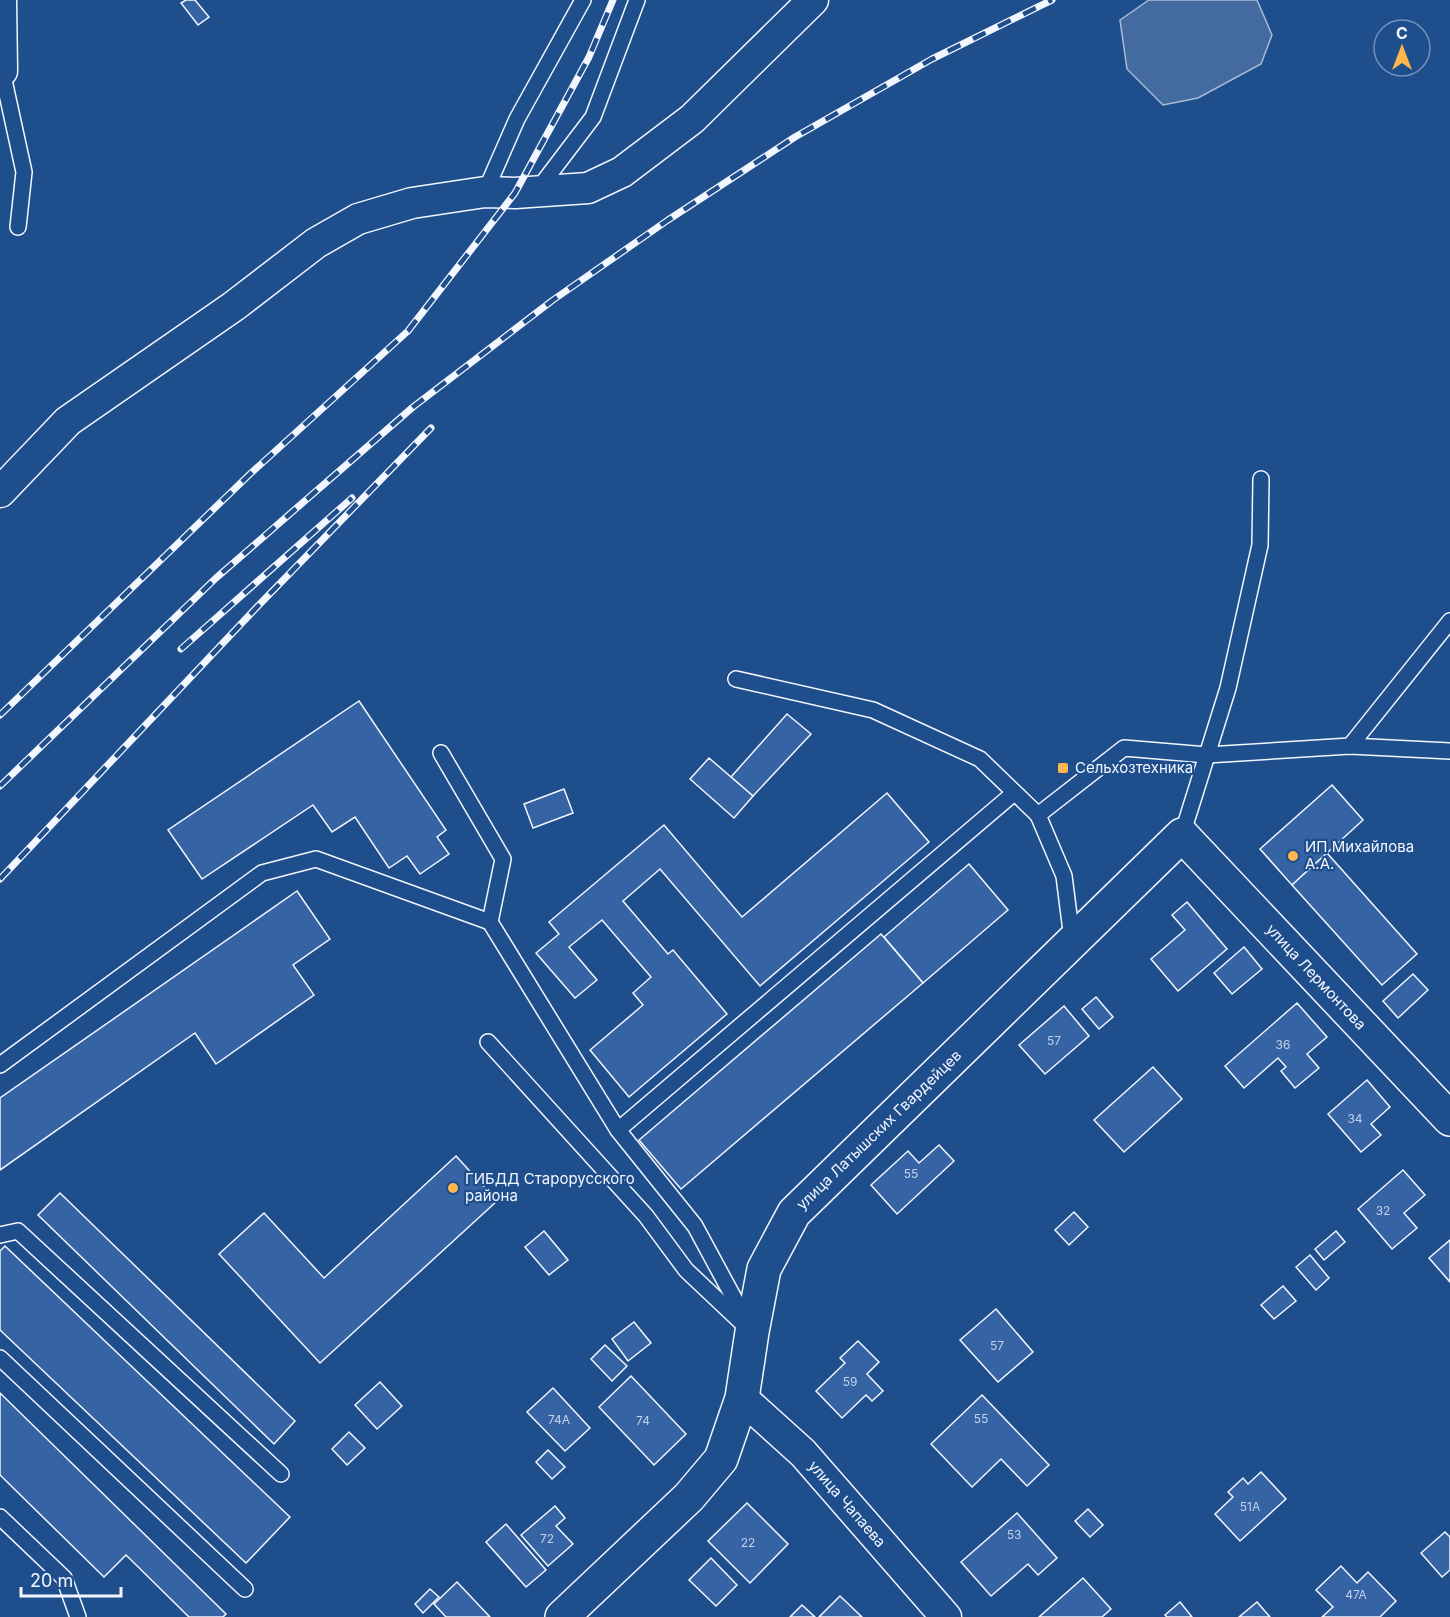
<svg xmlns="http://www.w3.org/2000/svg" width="1450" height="1617" font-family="Inter,sans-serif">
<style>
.water{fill:#446ba0;stroke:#a8bbd7;stroke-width:1.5}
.building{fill:#3563a3;stroke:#f2f6ff;stroke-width:1.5}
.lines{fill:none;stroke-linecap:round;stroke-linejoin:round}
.service-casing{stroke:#f2f6ff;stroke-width:18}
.minor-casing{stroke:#f2f6ff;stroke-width:33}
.tertiary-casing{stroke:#f2f6ff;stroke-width:36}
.service{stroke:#1f4e8c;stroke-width:15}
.minor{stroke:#1f4e8c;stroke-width:30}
.tertiary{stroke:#1f4e8c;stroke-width:33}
.rail-casing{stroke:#f2f6ff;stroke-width:7}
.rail{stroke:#1f4e8c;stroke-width:4.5;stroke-dasharray:14;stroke-linecap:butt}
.poi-dot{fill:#ffb74d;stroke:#1f4e8c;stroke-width:2}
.labels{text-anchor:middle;stroke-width:4.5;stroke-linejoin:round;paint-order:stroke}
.number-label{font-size:12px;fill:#c3d1e8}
.poi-label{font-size:15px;fill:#f2f6ff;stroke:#1f4e8c;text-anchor:start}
.street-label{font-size:15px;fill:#f2f6ff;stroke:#1f4e8c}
</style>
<rect width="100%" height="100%" fill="#1f4e8c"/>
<polygon class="water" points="1149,0 1257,0 1272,35 1261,64 1198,98 1163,105 1127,69 1120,20"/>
<g class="building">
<polygon points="186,0 195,0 209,17 198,25 181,3"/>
<polygon points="359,701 446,830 437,837 449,854 420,874 407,856 389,868 355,817 332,832 313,805 202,879 168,830"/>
<polygon points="787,714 811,734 753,796 731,777"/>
<polygon points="709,758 753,796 734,818 690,779"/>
<polygon points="1332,785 1363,820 1292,885 1260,849"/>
<polygon points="564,789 573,813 533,828 524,804"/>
<polygon points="887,793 929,842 760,986 660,869 623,901 668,954 673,950 727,1014 629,1097 590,1050 643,1005 633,993 651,977 602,920 569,947 597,980 575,998 536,953 559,934 549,922 664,825 742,917"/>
<polygon points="1327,853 1417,954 1382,985 1292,885"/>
<polygon points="969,864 1008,910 923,983 884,937"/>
<polygon points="297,891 330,939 293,965 314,995 216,1064 195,1033 0,1170 0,1098"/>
<polygon points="1187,902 1227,949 1178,991 1151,959 1185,930 1172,915"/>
<polygon points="881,934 923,983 681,1189 639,1140"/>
<polygon points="1244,947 1262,969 1232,994 1214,973"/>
<polygon points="1413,974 1428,990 1398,1018 1383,1001"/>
<polygon points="1096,997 1113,1017 1099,1029 1082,1009"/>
<polygon points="1297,1003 1327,1037 1307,1054 1319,1068 1295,1088 1281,1071 1286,1067 1278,1058 1244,1088 1225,1066"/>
<polygon points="1064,1006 1089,1036 1045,1074 1019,1045"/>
<polygon points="1153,1067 1182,1099 1124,1152 1094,1120"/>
<polygon points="1367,1080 1390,1107 1371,1124 1381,1135 1361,1152 1328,1114"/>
<polygon points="939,1145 954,1161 897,1214 871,1185 908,1151 919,1163"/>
<polygon points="456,1156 497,1201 320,1363 219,1254 264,1213 324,1278"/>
<polygon points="1403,1170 1425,1195 1404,1213 1417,1228 1392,1249 1358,1209"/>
<polygon points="60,1193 295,1421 274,1444 38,1215"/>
<polygon points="1074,1212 1088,1227 1069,1245 1055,1230"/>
<polygon points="544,1231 568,1260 549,1275 525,1247"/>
<polygon points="1336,1231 1345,1242 1324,1260 1315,1249"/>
<polygon points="1450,1240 1450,1282 1429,1258"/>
<polygon points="5,1246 290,1517 246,1563 0,1330 0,1251"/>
<polygon points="1310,1255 1329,1278 1316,1290 1296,1267"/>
<polygon points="1283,1286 1296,1301 1274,1319 1261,1305"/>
<polygon points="996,1309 1033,1352 998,1382 960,1340"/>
<polygon points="634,1322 651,1343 628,1361 612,1339"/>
<polygon points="858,1341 879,1362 867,1374 883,1391 872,1401 866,1395 842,1418 816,1391 845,1363 840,1358"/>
<polygon points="605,1345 627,1366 612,1381 591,1359"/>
<polygon points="631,1376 686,1434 654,1465 599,1407"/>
<polygon points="380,1382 402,1406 377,1429 355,1405"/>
<polygon points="553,1388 590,1428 565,1451 527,1412"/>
<polygon points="0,1393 226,1614 223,1617 189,1617 126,1555 104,1577 0,1475"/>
<polygon points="982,1395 1049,1465 1027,1486 1001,1459 972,1487 931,1444"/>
<polygon points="349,1432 365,1448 347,1465 332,1449"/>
<polygon points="548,1450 565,1467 552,1479 536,1462"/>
<polygon points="1261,1472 1286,1499 1240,1541 1215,1514 1233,1497 1228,1492 1243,1478 1248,1484"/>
<polygon points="747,1503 788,1544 750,1583 708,1541"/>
<polygon points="555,1506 565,1518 556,1526 573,1544 548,1566 521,1535"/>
<polygon points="1088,1509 1103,1525 1090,1537 1075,1521"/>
<polygon points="1017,1513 1057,1558 1038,1575 1028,1564 991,1596 961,1562"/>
<polygon points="506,1524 546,1570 526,1587 486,1542"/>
<polygon points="1445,1532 1450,1537 1450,1570 1442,1577 1421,1553"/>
<polygon points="711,1558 737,1585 716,1606 689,1580"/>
<polygon points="1341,1566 1357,1583 1368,1572 1396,1601 1380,1617 1322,1617 1333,1607 1316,1590"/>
<polygon points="1083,1578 1111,1609 1102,1617 1039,1617"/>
<polygon points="457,1582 490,1617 446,1617 434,1604"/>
<polygon points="430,1589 439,1597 423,1613 415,1604"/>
<polygon points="840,1596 862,1617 819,1617"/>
<polygon points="1180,1602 1192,1617 1167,1617 1165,1615"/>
<polygon points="1257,1602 1270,1617 1239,1617"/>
<polygon points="802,1605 815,1617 790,1617"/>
</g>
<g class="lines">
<g class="service-casing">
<g id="service">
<polyline points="2,71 24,172 18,227"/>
<polyline points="485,192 517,119 583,0"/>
<polyline points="536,192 593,117 637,0"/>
<polyline points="736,679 873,710 980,759 1038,815"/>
<polyline points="1350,746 1450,621"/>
<polyline points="441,753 503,859 490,922"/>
<polyline points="1182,835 1228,688 1260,545 1261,479"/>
<polyline points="1072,939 1064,876 1038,815 1124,748 1207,755 1350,746 1450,751"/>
<polyline points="488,1042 646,1216 686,1270 741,1322"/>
<polyline points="0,1065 262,873 316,859 490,922 618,1130 695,1226 749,1326"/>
<polyline points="618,1130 1014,793"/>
<polyline points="0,1235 18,1231 281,1474"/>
<polyline points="0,1358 245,1589"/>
<polyline points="0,1517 64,1578 78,1617"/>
</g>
</g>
<g class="minor-casing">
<g id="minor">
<polyline points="0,73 2,71 1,0"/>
<polyline points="0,492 68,421 234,306 316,243 358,219 412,203 485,192 515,193 588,188 622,172 692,119 813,0"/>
<polyline points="742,1398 803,1453 946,1617"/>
</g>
</g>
<g class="tertiary-casing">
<polyline id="tertiary" points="562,1617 689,1497 721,1459 742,1398 752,1332 764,1269 794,1213 1182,835 1450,1119"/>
</g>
<use href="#service" class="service"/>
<use href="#minor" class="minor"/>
<use href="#tertiary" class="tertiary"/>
<g class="rail-casing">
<g id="rail">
<polyline points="181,649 352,498"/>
<polyline points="0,715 250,474 408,331 515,193 589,57 613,0"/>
<polyline points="0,786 216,578 413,407 553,300 668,220 795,137 932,59 1052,0"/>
<polyline points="0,879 257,607 431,428"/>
</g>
</g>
<use href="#rail" class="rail"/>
</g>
<g class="poi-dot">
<rect x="1057" y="762" width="12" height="12" rx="3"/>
<circle cx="1293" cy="856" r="6"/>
<circle cx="453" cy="1188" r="6"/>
</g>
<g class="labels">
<g class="number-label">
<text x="1054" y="1045">57</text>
<text x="1283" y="1049">36</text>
<text x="1355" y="1123">34</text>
<text x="911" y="1178">55</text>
<text x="1383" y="1215">32</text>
<text x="997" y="1350">57</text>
<text x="850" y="1386">59</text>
<text x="981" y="1423">55</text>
<text x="559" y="1424">74А</text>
<text x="643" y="1425">74</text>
<text x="1250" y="1511">51А</text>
<text x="1014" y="1539">53</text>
<text x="547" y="1543">72</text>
<text x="748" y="1547">22</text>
<text x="1356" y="1599">47А</text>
</g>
<g class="poi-label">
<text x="1075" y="773">Сельхозтехника</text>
<text x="1305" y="852">ИП Михайлова<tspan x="1305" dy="17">А.А.</tspan></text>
<text x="465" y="1184">ГИБДД Старорусского<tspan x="465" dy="17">района</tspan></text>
</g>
<g class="street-label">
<text transform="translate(1316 977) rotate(47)" y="5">улица Лермонтова</text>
<text transform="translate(879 1130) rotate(-44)" y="5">улица Латышских Гвардейцев</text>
<text transform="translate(847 1504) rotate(49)" y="5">улица Чапаева</text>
</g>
</g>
<g transform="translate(1402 48)"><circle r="28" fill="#1f4e8c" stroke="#7391ba" stroke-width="1.5"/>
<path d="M0-4.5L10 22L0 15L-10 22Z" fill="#ffb74d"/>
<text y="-9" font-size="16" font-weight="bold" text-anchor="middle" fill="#f2f6ff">С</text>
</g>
<path d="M21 1587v9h100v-9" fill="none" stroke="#f2f6ff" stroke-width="3"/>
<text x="30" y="1587" font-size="18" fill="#f2f6ff" stroke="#1f4e8c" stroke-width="4.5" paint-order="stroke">20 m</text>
</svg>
